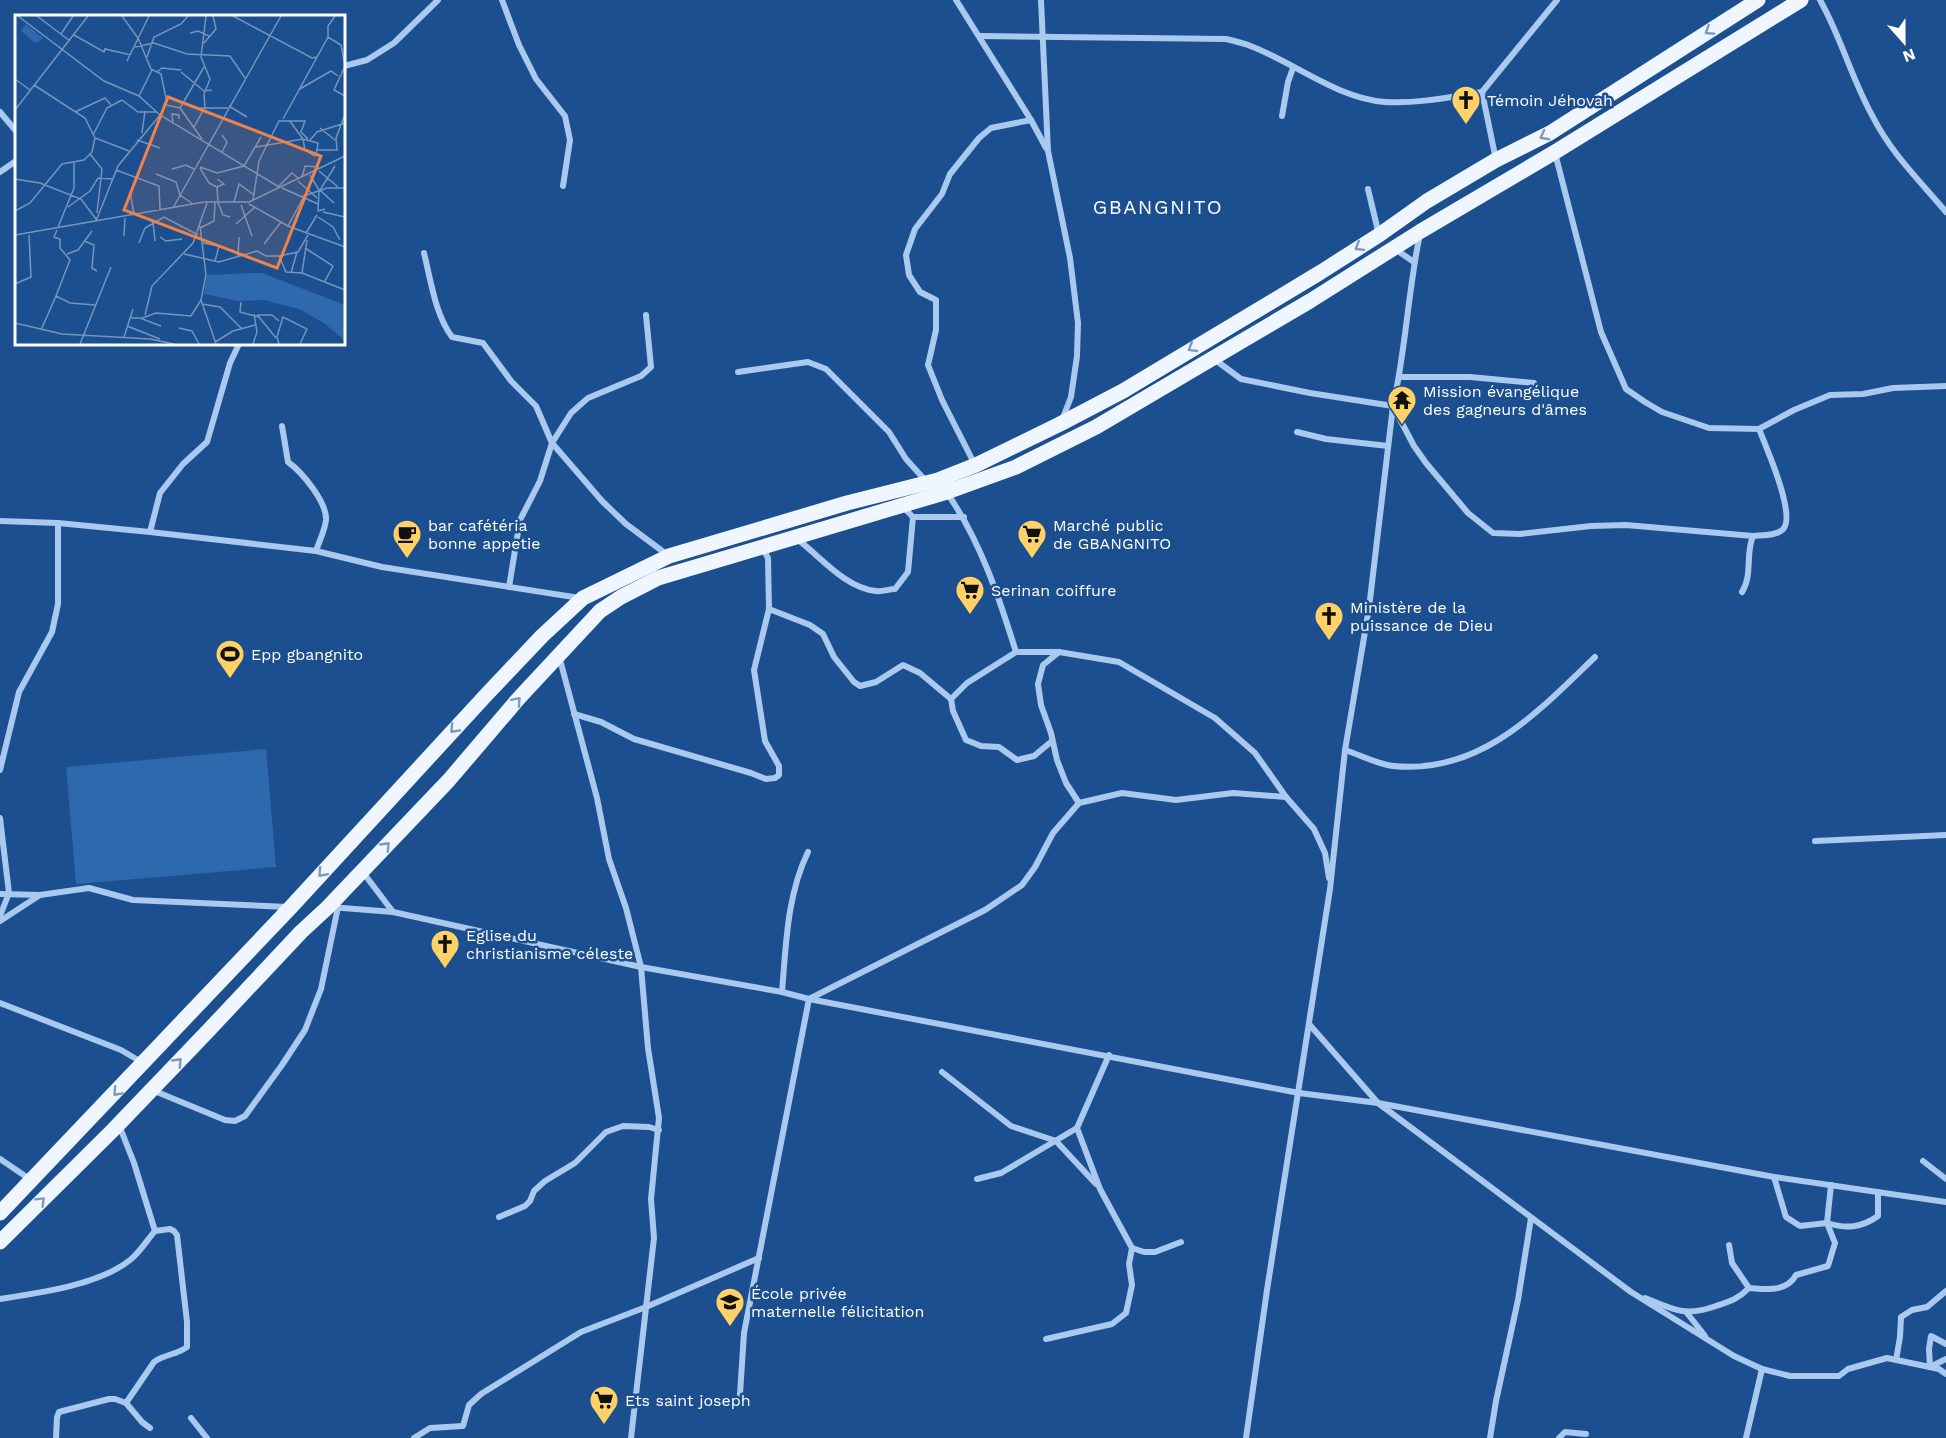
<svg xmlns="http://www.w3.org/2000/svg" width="1946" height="1438" font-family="'Work Sans',sans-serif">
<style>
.green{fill:#2e69ad}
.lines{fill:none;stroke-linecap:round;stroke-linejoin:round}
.minor{stroke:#a9c9ee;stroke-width:6}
.primary{stroke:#f0f6ff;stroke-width:15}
.oneway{stroke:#7b9ac1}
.labels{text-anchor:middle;stroke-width:5;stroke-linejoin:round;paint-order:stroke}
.poi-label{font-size:16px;fill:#fff;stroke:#1b4f8f;text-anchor:start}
.quarter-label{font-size:20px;letter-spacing:1.5px;fill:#fff;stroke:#1b4f8f}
.inset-road{fill:none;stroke:#7695bc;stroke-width:1.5}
.view{fill:#ee8249;fill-opacity:0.15;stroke:#ee8249;stroke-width:3}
.inset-edge{fill:none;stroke:#fff;stroke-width:3}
</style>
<rect width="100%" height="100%" fill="#1b4f8f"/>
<polygon class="green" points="266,749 276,867 76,884 66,767"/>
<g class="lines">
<g class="minor">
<polyline points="502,0 519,45 536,79 565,116 570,140 563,186"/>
<polyline points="956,0 1031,120 1046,148"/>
<polyline points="1041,0 1048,151 1070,258 1078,323 1077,356 1071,397 1062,420"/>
<path d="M1820 0C1841 37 1852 80 1873 117 1891 153 1920 181 1946 212"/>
<path d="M980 36 1226 39C1235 41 1244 43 1253 47 1296 64 1337 98 1385 102 1417 104 1450 97 1482 92L1557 0"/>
<polyline points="344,66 367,60 394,43 438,0"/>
<polyline points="1482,92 1496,160"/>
<polyline points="0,112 16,131"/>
<polyline points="1282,116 1288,82 1293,68"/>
<polyline points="1555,153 1601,332 1626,389 1645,402 1662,412 1709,428 1759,429 1794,410 1830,395 1863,394 1893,388 1946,386"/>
<polyline points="0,172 16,161"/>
<polyline points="1368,189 1379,235"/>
<polyline points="1395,249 1414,262"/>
<path d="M424 253C431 281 435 314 452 337L483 343 511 381 536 406 552 443 602 501 626 524 669 556"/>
<polyline points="1214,359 1241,379 1310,393 1393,406 1414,446 1426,463 1468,513 1493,533 1520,534 1591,526 1626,525 1753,536"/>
<polyline points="738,372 808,362 826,369 889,432 906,459 925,480 928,480"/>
<polyline points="1400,377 1470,377 1534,383"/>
<path d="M282 426 288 462C302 472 327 502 326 520 325 530 319 542 316 551"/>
<polyline points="1297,432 1326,439 1388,446"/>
<polyline points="975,465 942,400 928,365 936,330 936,300 920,292 909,275 906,255 915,229 942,194 950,174 979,138 991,128 1031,120"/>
<path d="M947 493C980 540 999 597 1016 652L967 683 951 699 953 711 966 740 981 746 999 747 1017 760 1034 756 1052 741"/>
<polyline points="902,506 913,517 964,517"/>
<polyline points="0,521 58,523 150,532 316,551 382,567 580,598"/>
<polyline points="150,532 160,493 183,464 207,442 230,363 239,344"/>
<path d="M797 539C820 556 845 588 876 591 882 592 889 589 895 589L908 572 913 517"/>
<polyline points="509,587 520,520 540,481 552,443 571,413 588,398 641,376 651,367 646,315"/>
<path d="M1742 592C1753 575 1745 555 1753 536 1761 535 1779 536 1784 528 1795 512 1766 447 1759 429"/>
<polyline points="769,609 810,625 823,634 834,657 854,682 860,686 876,682 903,665 920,673 951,699"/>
<polyline points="1016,652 1059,652 1119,662 1215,718 1255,753 1286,797 1314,829 1325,853 1329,878"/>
<polyline points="1059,652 1043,665 1038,684 1041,705 1051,733 1057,760 1066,783 1079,803"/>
<polyline points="559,656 597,798 609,859 626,908 641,967 648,1048 659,1118 651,1199 654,1238 631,1438"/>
<polyline points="574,714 601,722 634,739 751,773 766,779 775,778 779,775 779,766 765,741 754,670 769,609 768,558 762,547"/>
<path d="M1345 750C1360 755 1377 764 1393 766 1480 775 1538 712 1595 657"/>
<polyline points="0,770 19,692 52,632 58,604 58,523"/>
<polyline points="0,818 9,893 0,916"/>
<polyline points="1815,841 1946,835"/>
<polyline points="362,871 393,912"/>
<polyline points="0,894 40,895 89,888 133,900 288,907"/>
<polyline points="330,907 393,912 641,967 782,992 809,999 1299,1093 1378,1103 1774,1177 1946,1202"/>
<polyline points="0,921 40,895"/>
<path d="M782 992C786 945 787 895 808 852"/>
<polyline points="0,1003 121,1050 143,1063"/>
<polyline points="1309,1024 1378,1103 1631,1292 1734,1356 1762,1369 1790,1376 1839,1376 1848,1369 1887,1358 1939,1369 1946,1374"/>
<polyline points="1109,1055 1077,1128 1100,1189 1132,1248 1144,1252 1155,1252 1181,1242"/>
<polyline points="942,1072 1011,1126 1056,1141 1096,1184"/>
<polyline points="152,1090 225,1120 235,1121 245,1116 282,1065 305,1030 321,989 338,907"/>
<polyline points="0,1159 31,1180"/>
<polyline points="1923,1161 1946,1179"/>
<polyline points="977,1179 1001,1173 1077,1128"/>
<path d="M1831 1185 1827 1223C1846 1229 1861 1228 1878 1216V1192"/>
<polyline points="499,1217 525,1206 530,1201 534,1191 545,1181 575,1163 606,1132 623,1126 649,1127 659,1130"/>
<path d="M1729 1245 1732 1263 1749 1288C1766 1289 1786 1293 1796 1275L1828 1266 1835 1243 1827 1223 1800 1226 1786 1217 1774 1177"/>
<path d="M1645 1298C1674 1310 1685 1317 1716 1306 1731 1301 1738 1299 1749 1288"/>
<path d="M0 1299C39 1293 99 1285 130 1260 140 1252 147 1240 155 1231L134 1163 119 1125"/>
<polyline points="1687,1313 1705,1336"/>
<polyline points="1046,1339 1112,1324 1126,1313 1132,1285 1129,1264 1132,1248"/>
<polyline points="1896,1360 1900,1337 1901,1317 1912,1310 1927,1307 1946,1291"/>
<polyline points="1930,1367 1929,1349 1931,1336 1946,1344"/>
<polyline points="1930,1367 1946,1359"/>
<polyline points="740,1394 744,1333 809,999 985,910 1022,885 1035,867 1053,833 1079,803 1122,793 1176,800 1233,793 1286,797"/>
<path d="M126 1403 154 1362C164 1354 177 1355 187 1347V1322L177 1235 174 1231 170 1229 155 1231"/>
<polyline points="191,1418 207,1438"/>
<polyline points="56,1438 57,1417 59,1412 109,1399 115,1399 126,1403 142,1422 150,1428"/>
<polyline points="414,1438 430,1428 463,1426 469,1405 481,1394 581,1332 646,1307 759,1258"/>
<path d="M1246 1438 1267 1290 1330 889 1345 750 1369 608 1393 406C1406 349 1408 290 1420 234"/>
<polyline points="1490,1438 1496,1401 1518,1300 1531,1218"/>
<polyline points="1559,1438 1565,1432 1586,1434"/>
<polyline points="1746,1438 1762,1369"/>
</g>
<g class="primary">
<polyline points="0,1213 291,907 487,694 542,636 583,598 669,556 847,503 938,480 976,465 1060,424 1123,391 1321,272 1379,235 1427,201 1496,160 1550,133 1758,0"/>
<polyline points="0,1242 114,1129 207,1032 301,932 328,907 449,780 519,698 600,611 621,597 658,578 947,492 1016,467 1096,427 1310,301 1421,231 1555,152 1801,0"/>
</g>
</g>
<defs><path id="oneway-chevron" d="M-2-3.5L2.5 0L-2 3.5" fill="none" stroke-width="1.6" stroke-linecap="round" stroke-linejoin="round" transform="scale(1.5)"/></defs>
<g class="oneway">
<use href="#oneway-chevron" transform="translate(1709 31) rotate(147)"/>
<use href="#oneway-chevron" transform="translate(1544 136) rotate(152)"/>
<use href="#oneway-chevron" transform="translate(1359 247) rotate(148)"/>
<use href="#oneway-chevron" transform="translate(1192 348) rotate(149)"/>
<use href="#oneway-chevron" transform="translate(517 701) rotate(-49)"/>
<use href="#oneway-chevron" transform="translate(454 729) rotate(133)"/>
<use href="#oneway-chevron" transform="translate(386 846) rotate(-46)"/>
<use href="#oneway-chevron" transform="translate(322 873) rotate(132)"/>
<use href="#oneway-chevron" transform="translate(178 1062) rotate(-46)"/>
<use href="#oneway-chevron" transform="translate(117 1092) rotate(133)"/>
<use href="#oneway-chevron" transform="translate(41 1201) rotate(-45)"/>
</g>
<defs>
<g id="church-pin" transform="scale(1.5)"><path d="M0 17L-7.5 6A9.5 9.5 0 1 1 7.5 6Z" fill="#ffd166" stroke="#1b4f8f"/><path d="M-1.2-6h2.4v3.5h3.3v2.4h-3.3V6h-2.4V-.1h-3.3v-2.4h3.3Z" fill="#111"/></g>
<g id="temple-pin" transform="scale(1.5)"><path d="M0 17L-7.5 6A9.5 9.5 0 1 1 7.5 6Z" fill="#ffd166" stroke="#1b4f8f"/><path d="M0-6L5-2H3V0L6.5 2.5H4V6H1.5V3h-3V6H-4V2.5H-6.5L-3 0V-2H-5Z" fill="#111"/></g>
<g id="cafe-pin" transform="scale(1.5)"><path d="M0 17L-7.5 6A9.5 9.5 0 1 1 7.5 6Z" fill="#ffd166" stroke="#1b4f8f"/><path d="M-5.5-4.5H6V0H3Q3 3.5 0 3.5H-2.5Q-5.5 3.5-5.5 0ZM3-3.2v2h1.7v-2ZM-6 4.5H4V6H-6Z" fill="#111"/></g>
<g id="supermarket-pin" transform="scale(1.5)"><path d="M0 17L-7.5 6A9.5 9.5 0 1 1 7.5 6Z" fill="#ffd166" stroke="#1b4f8f"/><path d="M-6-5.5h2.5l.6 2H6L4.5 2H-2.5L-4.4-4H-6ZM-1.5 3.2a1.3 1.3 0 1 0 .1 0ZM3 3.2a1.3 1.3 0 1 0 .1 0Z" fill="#111"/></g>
<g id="stadium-pin" transform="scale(1.5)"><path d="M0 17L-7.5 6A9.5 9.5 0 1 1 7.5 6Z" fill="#ffd166" stroke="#1b4f8f"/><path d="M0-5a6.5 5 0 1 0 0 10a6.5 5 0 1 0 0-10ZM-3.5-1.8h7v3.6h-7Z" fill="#111"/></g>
<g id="school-pin" transform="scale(1.5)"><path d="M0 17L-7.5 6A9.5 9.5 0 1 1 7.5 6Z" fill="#ffd166" stroke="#1b4f8f"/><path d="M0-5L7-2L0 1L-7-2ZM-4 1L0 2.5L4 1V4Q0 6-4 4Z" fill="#111"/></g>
</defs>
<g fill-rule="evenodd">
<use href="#church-pin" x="1466" y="100"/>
<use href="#temple-pin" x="1402" y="400"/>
<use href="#cafe-pin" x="407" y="534"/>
<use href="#supermarket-pin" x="1032" y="534"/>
<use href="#supermarket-pin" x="970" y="590"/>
<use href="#church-pin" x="1329" y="616"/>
<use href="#stadium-pin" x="230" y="654"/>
<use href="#church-pin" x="445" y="944"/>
<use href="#school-pin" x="730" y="1302"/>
<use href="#supermarket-pin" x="604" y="1400"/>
</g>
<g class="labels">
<g class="poi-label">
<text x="1487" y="106">Témoin Jéhovah</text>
<text x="1423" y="397">Mission évangélique<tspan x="1423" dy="18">des gagneurs d'âmes</tspan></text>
<text x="428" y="531">bar cafétéria<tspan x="428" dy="18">bonne appetie</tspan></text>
<text x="1053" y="531">Marché public<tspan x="1053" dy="18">de GBANGNITO</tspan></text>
<text x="991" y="596">Serinan coiffure</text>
<text x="1350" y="613">Ministère de la<tspan x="1350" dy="18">puissance de Dieu</tspan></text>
<text x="251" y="660">Epp gbangnito</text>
<text x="466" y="941">Eglise du<tspan x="466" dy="18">christianisme céleste</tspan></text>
<text x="751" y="1299">École privée<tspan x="751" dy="18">maternelle félicitation</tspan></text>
<text x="625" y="1406">Ets saint joseph</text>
</g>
<g class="quarter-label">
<text x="1158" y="214">GBANGNITO</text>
</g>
</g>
<g transform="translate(15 15)">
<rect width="330" height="330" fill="#1b4f8f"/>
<path d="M236 258H247L330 290V326L309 308 284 294 249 285 223 286 189 279 192 260Z" fill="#2e69ad"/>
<path d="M11 9 28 23 24 27 20 28 6 16Z" fill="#2e69ad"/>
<path class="inset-road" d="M3 1 89 66 124 81 145 100 264 172M22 1 55 26M107 1 123 23 136 54 146 59 152 88M218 1 297 43 302 42M175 18 183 16 194 21M46 19 58 1M59 20 89 37 90 34 116 40M313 22 326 30 330 51 319 75 330 81M189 28 201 14 198 1M120 32 139 28 172 39 215 41 230 63M132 42 139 22 166 9 173 1M112 46 134 1M142 57 147 53 166 55M166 57 189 76 197 75M0 64 15 75M19 70 70 103 80 123 114 136M283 75 316 56 323 61M124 81 137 55M107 85 123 97H141M151 90 165 93 187 124M214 91 232 102M165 93 189 52M181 93H213M0 95 73 1M60 97 90 83 96 90M268 104 313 22V11L320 1M158 108 157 99 164 100V104M179 112 190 92 189 79 195 64 186 42 191 1M305 113 320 125M127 118 130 96M78 120 92 93 107 85M207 120 212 127 207 137M122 125 145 133M295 125 302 117 330 108M241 132 288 124 274 105M290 136 288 124 303 128 302 135M293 137 300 141 302 135H322L321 123 330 99M75 139 87 154 82 198M185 152 202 158 229 151 246 122M185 153 194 168 202 172M157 154 171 150 179 154M101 155 144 171 145 195M304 156 323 172M141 159 161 167 165 180 178 189M295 160 304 175 303 196 310 194M287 162 290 151 304 152M0 164 25 168 66 184 81 204M202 164 209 169 202 172 203 186M283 166 302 183M263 172 277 158 283 163M267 173 303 189M115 177 119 199M286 182 312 173H330M238 185 244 146 264 106H290L286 117 293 124M219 187 224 169 239 180M203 188 208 200 215 202M319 188 305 175 320 151M234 189 273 211 330 232M226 190 237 221M53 192 75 176 83 163 98 164M158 193 266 1M0 196 15 188 47 149 69 145 77 137 80 123M308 197 330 202M303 202 318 212 325 225M81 206 103 151 145 100M138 207 140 226M221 209 240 192M185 211 191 260 186 285 201 329M273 211 288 183M43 212 59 173V146M185 213 199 206 200 188M291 218 302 200M0 220 189 187H234L330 141M109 221 110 203M145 222 151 226 167 224M292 225 287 258 330 275M69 226 79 230 77 253 82 256M124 228 130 213 149 202 183 220M188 228 204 231 200 246M249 229 266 207M290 233 318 251 310 266M52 239 63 235 77 216M169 239 204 247 242 236 251 241H264L283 237 293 220M264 241 271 257 287 258M223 242 224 222M276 258 282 237M0 269 16 262 14 220M41 281 55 245 45 233V224L39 222 42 215M226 287 225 297 244 302 261 323M187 289 205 292 227 314M130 300 137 271 178 228 192 188M242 300H257L264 306M115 303H125L146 311M127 303 141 298 176 301 186 285M0 308 47 319 135 324 159 329M112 311 145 324M164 313 177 316 184 329M26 315 41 281 55 288 80 290M109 322 118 294M200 327 218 316 240 310M65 329 96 252M238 329 242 317 239 299M264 329 262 322 268 302 292 314 285 329"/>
<path class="view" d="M153 82 306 141 262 253 109 195Z"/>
<rect width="330" height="330" class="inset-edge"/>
</g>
<g transform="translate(1904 42) rotate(159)" stroke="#1b4f8f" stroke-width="4.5" paint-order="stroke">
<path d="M0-4.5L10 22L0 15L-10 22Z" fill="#ffffff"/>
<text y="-9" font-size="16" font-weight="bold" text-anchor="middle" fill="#ffffff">N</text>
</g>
</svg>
